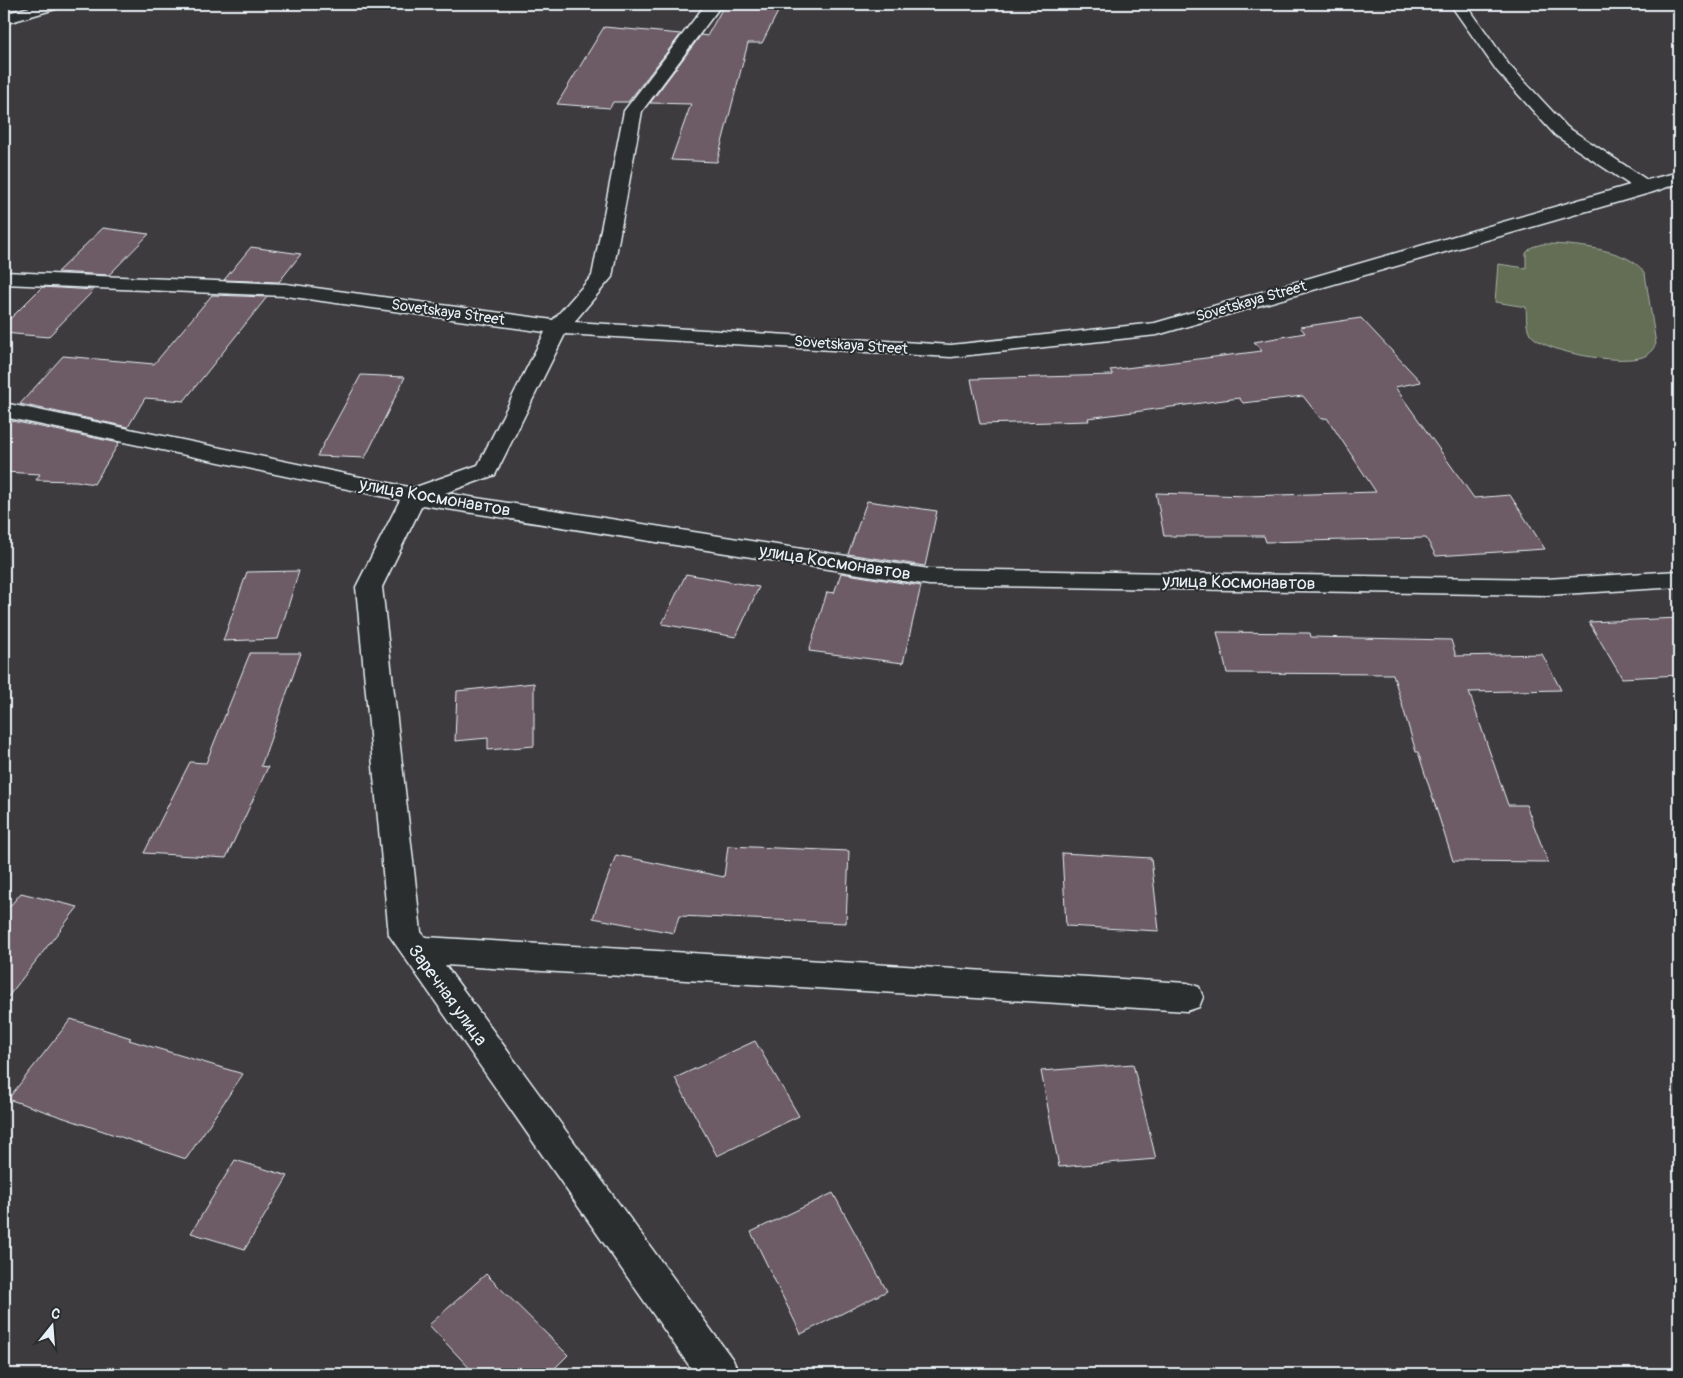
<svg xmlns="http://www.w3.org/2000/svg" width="1683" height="1378" font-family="Pangolin,sans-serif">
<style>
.green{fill:#646e54;stroke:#a6b0a6}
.building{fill:#6d5c65;stroke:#e8f1f8}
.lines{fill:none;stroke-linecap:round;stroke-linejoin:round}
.minor-casing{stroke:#e8f1f8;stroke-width:3}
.minor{fill:#2a2d2e;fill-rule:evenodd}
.labels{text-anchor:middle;stroke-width:4;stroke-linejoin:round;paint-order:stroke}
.far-street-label{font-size:15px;fill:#e8f1f8;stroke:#2a2d2e}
.street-label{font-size:18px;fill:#e8f1f8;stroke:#2a2d2e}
</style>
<rect width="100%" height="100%" fill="#3e3b3e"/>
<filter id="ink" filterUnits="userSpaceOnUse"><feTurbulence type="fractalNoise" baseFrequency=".02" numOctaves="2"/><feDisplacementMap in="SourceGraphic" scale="10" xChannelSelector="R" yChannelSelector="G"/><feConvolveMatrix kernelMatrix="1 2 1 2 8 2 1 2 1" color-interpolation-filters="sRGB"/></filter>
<g filter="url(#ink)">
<path class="green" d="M1542 244C1570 244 1631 248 1645 274L1656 344C1652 351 1648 356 1639 358 1616 363 1550 354 1532 336 1525 329 1527 317 1526 307L1495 302 1498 264 1526 268V253L1532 247Z"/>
<g class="building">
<polygon points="725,4 782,4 762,43 748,43 717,162 671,160 691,104 650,103 701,35 707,36"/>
<polygon points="604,27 681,34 628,102 613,102 610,108 557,104"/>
<polygon points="103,228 149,234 109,275 57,272"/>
<polygon points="251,247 301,254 279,282 224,280"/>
<polygon points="42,287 94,290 48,337 4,333 4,325"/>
<polygon points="212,295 267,297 184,401 145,398 128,427 20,404 63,356 154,364"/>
<polygon points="1361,318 1421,382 1395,387 1474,498 1510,495 1545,549 1436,556 1426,538 1266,542 1264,536 1164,536 1156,493 1247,496 1376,492 1327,418 1321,419 1303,396 1243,403 1239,398 1088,418 1089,421 980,424 971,379 1113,375 1110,370 1262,351 1254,342 1305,333 1300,327"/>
<polygon points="361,375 405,377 365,458 317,456"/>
<polygon points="7,420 119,443 94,484 76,481 36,480 40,474 4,472 4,423"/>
<polygon points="867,501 937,511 925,566 848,554"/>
<polygon points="299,571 278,639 223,641 247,572"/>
<polygon points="841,573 921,586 903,663 809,651 827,592 834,593"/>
<polygon points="686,574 759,587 736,637 662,624"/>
<polygon points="1679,618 1679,675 1622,678 1589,622"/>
<polygon points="1217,632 1310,633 1311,637 1451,640 1456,656 1542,654 1561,690 1469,692 1508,805 1526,805 1548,862 1453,861 1418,752 1416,752 1393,674 1227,673"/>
<polygon points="250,653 301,653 261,766 268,767 226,858 144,853 190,762 206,763"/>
<polygon points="534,683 534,746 488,750 488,738 455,741 457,691"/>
<polygon points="728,846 849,851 846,923 679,916 674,933 593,918 616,855 724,877"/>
<polygon points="1062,853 1151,858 1159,931 1066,926"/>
<polygon points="21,893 78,907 4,1002 4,913"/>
<polygon points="71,1019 131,1038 129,1040 243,1074 186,1159 8,1099"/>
<polygon points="755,1041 799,1116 717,1156 675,1078"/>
<polygon points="1133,1064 1156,1159 1059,1167 1041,1071"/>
<polygon points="235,1160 288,1176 245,1249 191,1233"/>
<polygon points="833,1193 887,1291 801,1334 751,1232"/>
<polygon points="486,1274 568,1355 549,1374 475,1374 429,1325"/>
</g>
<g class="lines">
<g class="minor-casing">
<g id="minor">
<polygon points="41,4 65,4 62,7 4,24 4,14"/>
<polygon points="706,4 722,4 642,111 612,277 574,322 951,345 1155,323 1630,185 1555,135 1497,71 1450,4 1466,4 1509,65 1567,127 1647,180 1679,172 1679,183 1653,192 1157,335 951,357 565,334 495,475 445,493 929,569 1546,579 1679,571 1679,587 1546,595 929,585 422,505 382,587 421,932 425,937 1187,983 1199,987 1203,997 1199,1007 1187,1011 445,965 733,1360 739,1374 695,1374 389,935 356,587 400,500 4,417 4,403 413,488 478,465 545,332 286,296 4,284 4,272 286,284 553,320 592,276 624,111"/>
</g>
</g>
<use href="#minor" class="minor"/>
</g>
</g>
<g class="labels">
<g class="far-street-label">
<text transform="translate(1251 301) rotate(-16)" y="5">Sovetskaya Street</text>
<text transform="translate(448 312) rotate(8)" y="5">Sovetskaya Street</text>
<text transform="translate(851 345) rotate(4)" y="5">Sovetskaya Street</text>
</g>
<g class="street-label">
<text transform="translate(435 497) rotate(10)" y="6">улица Космонавтов</text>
<text transform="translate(835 562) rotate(9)" y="6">улица Космонавтов</text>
<text transform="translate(1239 582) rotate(1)" y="6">улица Космонавтов</text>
<text transform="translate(448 995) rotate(54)" y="6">Заречная улица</text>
</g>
</g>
<rect width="1683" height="1378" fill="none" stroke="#2a2d2e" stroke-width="20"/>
<rect x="10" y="10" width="1663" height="1358" fill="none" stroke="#e8f1f8" stroke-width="2" filter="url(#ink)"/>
<g transform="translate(52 1326) rotate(17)" stroke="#2a2d2e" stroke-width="4" paint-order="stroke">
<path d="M0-4L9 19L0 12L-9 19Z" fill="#e8f1f8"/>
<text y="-8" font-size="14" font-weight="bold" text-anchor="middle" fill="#e8f1f8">С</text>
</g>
</svg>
